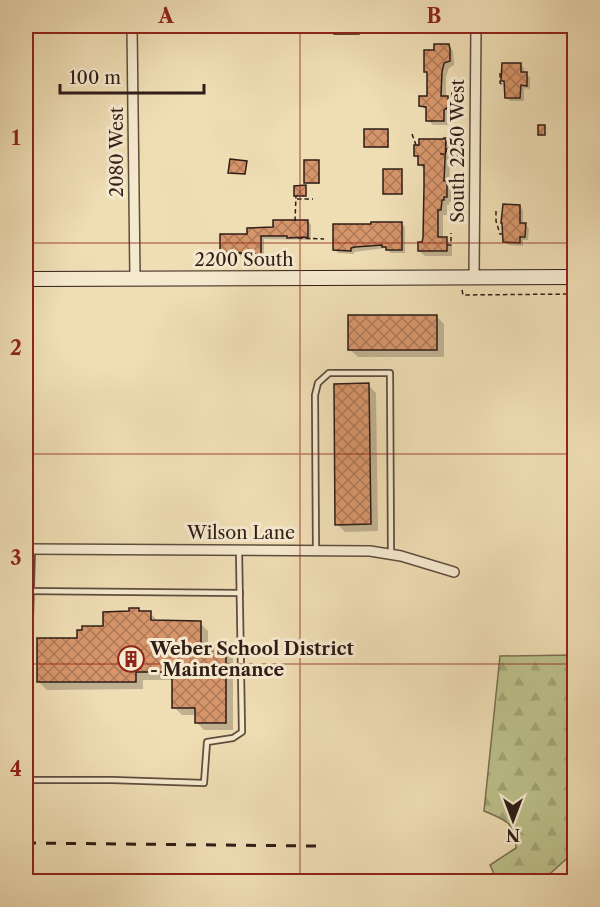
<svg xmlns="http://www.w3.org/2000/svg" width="600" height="907" font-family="'Libre Caslon Text',serif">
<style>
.forest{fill:url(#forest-firs);stroke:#766e51;stroke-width:1.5}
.shadow{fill:#0003}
.building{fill:url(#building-cross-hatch);stroke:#2f1d17;stroke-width:1.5}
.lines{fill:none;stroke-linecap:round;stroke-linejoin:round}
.lane-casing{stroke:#5f4d3e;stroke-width:8}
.street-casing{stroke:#5f4d3e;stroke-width:12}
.secondary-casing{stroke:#2f1d17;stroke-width:16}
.path{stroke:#2f1d17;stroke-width:1.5;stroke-dasharray:4.5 3;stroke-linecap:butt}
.lane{stroke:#f5e9ce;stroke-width:4.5}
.street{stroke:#f5e9ce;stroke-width:9}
.secondary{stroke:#f5e9ce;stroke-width:14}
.rail{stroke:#2f1d17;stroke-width:3;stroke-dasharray:10 10;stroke-linecap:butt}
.grid{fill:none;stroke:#8f2418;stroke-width:1.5;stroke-opacity:0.55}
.labels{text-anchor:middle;stroke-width:6;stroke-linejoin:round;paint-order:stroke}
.street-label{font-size:18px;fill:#2f1d17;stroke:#f5e9ce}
.poi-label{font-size:18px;font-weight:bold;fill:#2f1d17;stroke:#f5e9ce;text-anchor:start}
.neatline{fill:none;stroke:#8f2418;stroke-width:2}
.grid-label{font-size:20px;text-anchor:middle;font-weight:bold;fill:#8f2418}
</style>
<defs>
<pattern id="forest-firs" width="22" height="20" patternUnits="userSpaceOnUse" patternTransform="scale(1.5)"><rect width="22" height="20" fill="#bcc08b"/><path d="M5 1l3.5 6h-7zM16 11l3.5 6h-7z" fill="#a2a577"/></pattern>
<pattern id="building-cross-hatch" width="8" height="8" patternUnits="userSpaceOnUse" patternTransform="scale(1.5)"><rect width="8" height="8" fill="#d6956a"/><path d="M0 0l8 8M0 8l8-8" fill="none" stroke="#ae7956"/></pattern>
</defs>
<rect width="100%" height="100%" fill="#efddb4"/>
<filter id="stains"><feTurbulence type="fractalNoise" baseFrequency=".00333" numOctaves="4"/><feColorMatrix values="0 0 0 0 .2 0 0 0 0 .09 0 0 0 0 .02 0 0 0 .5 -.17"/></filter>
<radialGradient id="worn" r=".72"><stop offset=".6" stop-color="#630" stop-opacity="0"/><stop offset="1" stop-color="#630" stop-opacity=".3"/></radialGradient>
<path class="forest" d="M574 655V852L542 881H520L495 876 490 865 516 848C516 822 505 820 484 811L500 656Z"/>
<g class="shadow">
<polygon points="336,26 359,26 359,34 337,35"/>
<polygon points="427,26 452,26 451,31 431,31"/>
<polygon points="448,46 453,51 454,65 449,68 446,77 446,98 452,103 452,112 448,115 448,125 433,125 428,120 427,110 420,105 429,98 429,75 425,71 435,51"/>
<polygon points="520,64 524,68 524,74 530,77 530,89 524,88 524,101 510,101 506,97 505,83 502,80"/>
<polygon points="388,130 389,148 365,147"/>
<polygon points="445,140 451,146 449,184 453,188 453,202 449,202 449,205 447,205 447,215 443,215 443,239 446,239 452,245 452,256 425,256 419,251 423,244 425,170 419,164 419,159 416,155"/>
<polygon points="246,162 246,175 230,172"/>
<polygon points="319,162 320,184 307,184 306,183"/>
<polygon points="401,171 403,194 386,194 385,193"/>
<polygon points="520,206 523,210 523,224 529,228 528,240 523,240 523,246 508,245 504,242"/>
<polygon points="308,221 311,225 311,240 264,239 264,257 226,255 222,251 249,236"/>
<polygon points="401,224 405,227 405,253 391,253 386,248 354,252 354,254 338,253 334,249"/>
<polygon points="436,316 444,324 444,357 358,357 350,350"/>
<polygon points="368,385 376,393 378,531 345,532 337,524"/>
<polygon points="138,609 142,613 150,613 158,621 200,623 208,631 208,647 225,647 233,655 233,730 204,730 196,722 196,715 182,715 174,707 174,680 143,680 143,689 47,690 39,682 78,639"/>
</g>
<g class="building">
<rect x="334" y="26" width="25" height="8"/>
<polygon points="434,44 449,44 450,49 450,61 444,63 442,72 441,96 448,96 448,107 444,110 444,121 426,121 426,107 419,106 419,96 427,96 427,72 424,72 424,50 434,50"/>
<polygon points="502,63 521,63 521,72 527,72 527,86 521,85 520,98 505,98 504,81 501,81"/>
<rect x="538" y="125" width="7" height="10"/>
<rect x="364" y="129" width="24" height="18"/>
<polygon points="419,139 446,139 444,181 447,181 447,197 444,197 444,200 442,200 441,210 438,210 438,237 447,237 447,251 418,251 418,242 422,242 423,238 424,186 424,165 418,165 418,156 414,156 414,145 419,145"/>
<polygon points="230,159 247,161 245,174 228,173"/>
<rect x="304" y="160" width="15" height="23"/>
<rect x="383" y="169" width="19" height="25"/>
<polygon points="306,185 306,196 294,196 294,186"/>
<polygon points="503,204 520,205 520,223 526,223 525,237 520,237 520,243 503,242 502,223 501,223"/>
<polygon points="273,220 308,220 308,237 287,238 287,236 261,236 261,254 220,252 220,234 247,234 247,228 273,227"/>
<polygon points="371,222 402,222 402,250 386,250 386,247 382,247 382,245 355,247 351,248 351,251 333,250 333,224 371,224"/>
<rect x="348" y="315" width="89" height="35"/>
<polygon points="369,383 371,524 335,525 334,384"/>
<polygon points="129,608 139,608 139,611 151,611 151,620 201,621 201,646 226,645 226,723 195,723 195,708 172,708 172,672 136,672 136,682 37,682 37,638 77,638 77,630 82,630 82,626 103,626 103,612 129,611"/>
</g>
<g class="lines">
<g class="lane-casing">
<g id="lane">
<polyline points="316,550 315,395 318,383 329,373 390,373 391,555"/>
<polyline points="26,591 240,593"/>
<polyline points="26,628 30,618 32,549"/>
<polyline points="26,780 112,780 204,783 207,742 233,738 242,732 239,550"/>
</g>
</g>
<g class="street-casing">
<g id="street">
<polyline points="132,26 135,278"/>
<polyline points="474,276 476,26"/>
<polyline points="26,549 370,551 401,556 454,572"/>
</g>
</g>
<g class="secondary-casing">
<polyline id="secondary" points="26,279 574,277"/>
</g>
<g class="path">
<polyline points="500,73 500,83 503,85"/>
<polyline points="446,109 451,106 452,91"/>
<polyline points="412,134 416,145"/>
<polyline points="447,153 463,158"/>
<polyline points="440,154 446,154 448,138 443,138"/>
<polyline points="297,199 313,199"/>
<polyline points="496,211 496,221 500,234 502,234"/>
<polyline points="295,221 296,196"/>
<polyline points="298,238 324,239"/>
<polyline points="447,245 451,245 451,233"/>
<polyline points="232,252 255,256"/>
<polyline points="462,290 463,295 574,294"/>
</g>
<use href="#lane" class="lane"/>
<use href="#street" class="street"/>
<use href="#secondary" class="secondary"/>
<polyline class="rail" points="26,843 316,846"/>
</g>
<path class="grid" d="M300 26V882M26 243H574M26 454H574M26 664H574"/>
<defs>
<g id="building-ring" transform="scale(1.35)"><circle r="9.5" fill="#f5e9ce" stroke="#8f2418" stroke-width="1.5"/><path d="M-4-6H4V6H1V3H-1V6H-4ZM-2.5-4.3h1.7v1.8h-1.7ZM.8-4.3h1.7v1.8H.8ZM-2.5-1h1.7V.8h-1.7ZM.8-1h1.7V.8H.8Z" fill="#8f2418"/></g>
</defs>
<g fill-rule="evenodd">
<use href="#building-ring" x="131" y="659"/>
</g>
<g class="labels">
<g class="street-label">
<text transform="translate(458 151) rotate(-90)" y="6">South 2250 West</text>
<text transform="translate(117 152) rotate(-90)" y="6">2080 West</text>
<text x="244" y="266">2200 South</text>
<text x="241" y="539">Wilson Lane</text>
</g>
<g class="poi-label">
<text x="150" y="655">Weber School District<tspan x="150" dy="21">- Maintenance</tspan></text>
</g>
</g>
<rect width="600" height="907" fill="none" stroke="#efddb4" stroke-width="66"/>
<g transform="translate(513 820) rotate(180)" stroke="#f5e9ce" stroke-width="4.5" paint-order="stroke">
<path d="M0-4.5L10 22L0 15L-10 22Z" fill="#2f1d17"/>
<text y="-9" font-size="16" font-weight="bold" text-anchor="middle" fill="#2f1d17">N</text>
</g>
<path d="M60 84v9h144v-9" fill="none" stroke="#2f1d17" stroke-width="3"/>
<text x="69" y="84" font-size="18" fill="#2f1d17" stroke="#f5e9ce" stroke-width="4.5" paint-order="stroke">100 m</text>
<rect x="33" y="33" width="534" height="841" class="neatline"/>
<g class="grid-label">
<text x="166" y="23">A</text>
<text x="434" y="23">B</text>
<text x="16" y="145">1</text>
<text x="16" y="355">2</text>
<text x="16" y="565">3</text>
<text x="16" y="776">4</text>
</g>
<rect width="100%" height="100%" filter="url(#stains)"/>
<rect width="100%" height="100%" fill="url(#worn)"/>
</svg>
